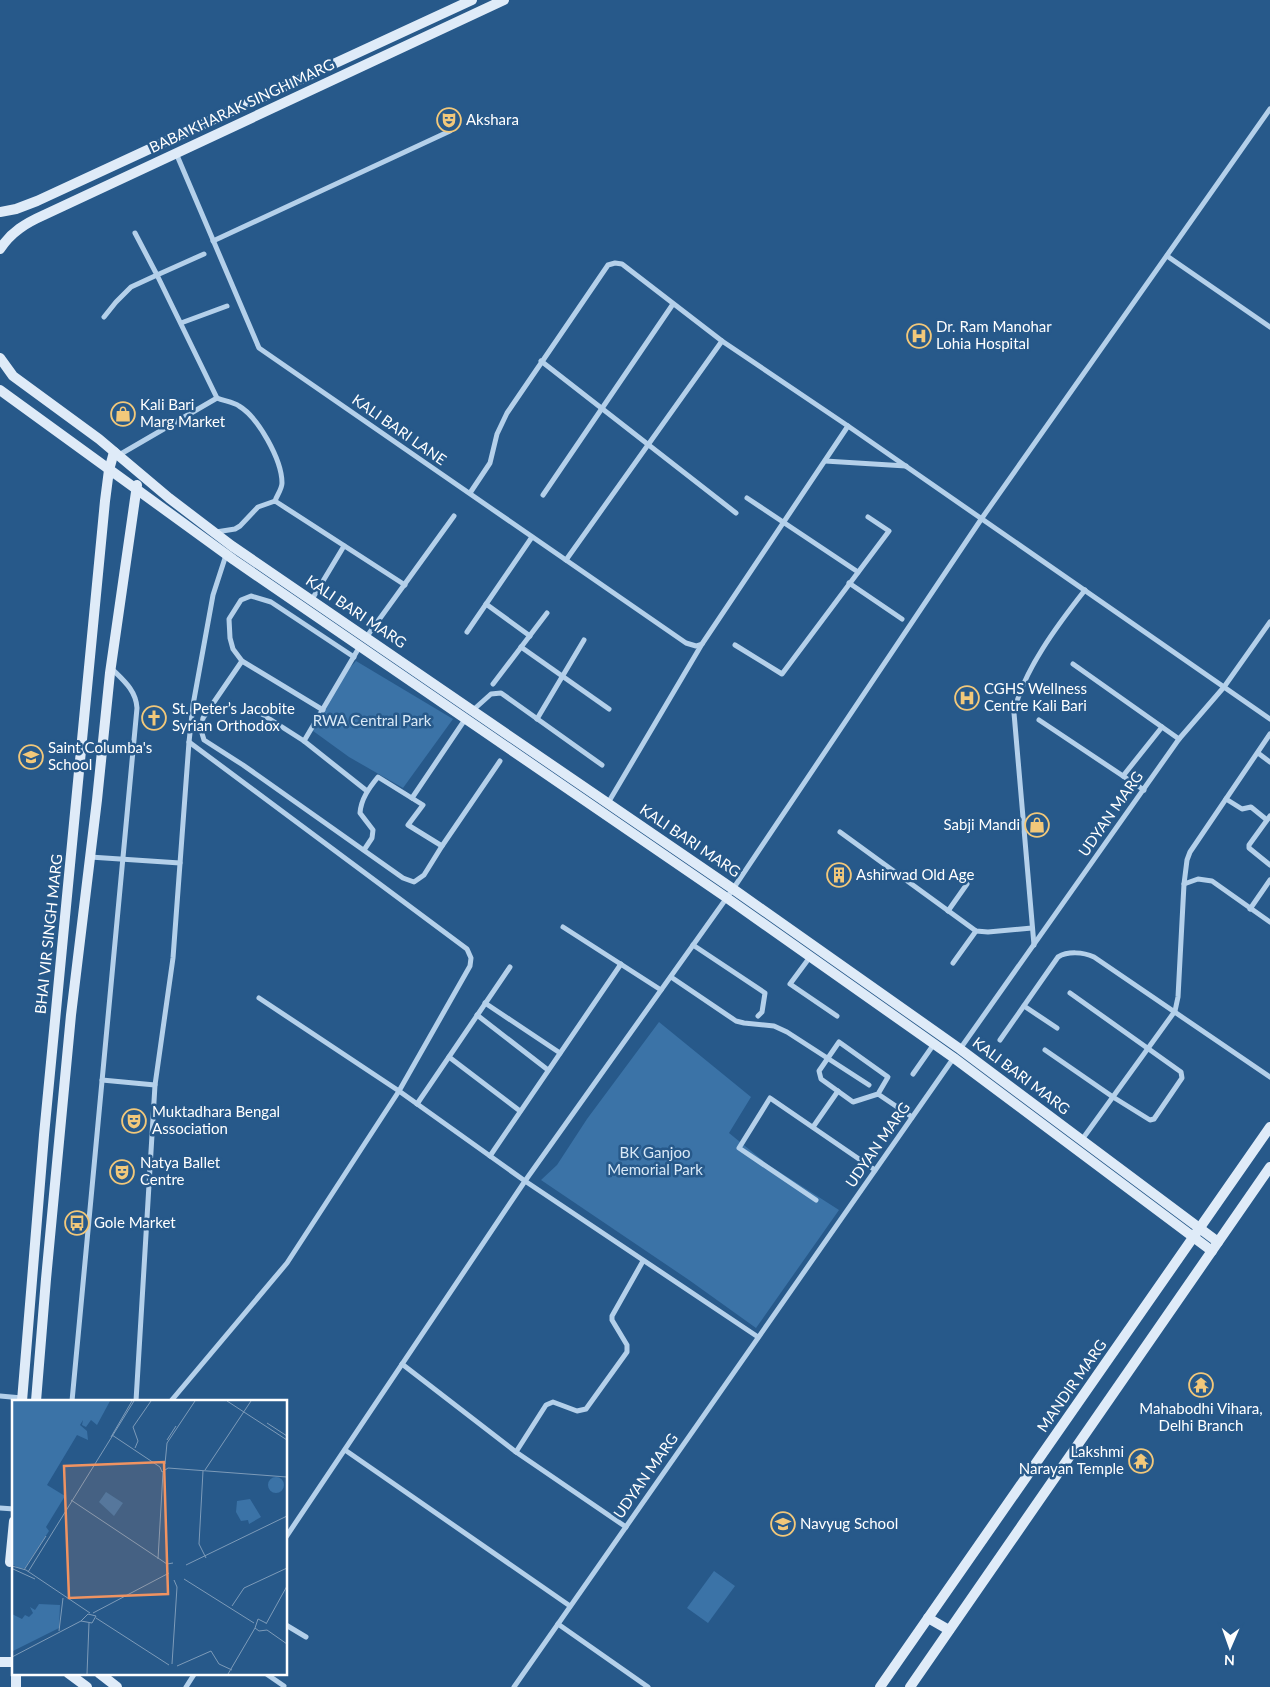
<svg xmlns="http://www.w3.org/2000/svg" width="1270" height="1687" font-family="Lato,sans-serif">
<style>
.green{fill:#3b73a7}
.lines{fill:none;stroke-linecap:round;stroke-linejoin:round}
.street{stroke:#b4d0ea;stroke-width:5}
.secondary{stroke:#dfebf8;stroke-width:10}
.labels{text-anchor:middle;stroke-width:5;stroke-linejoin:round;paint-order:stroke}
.street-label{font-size:15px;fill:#fff;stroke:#27598a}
.poi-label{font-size:15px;fill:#fff;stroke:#27598a;text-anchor:start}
.park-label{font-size:15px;fill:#d9e9f7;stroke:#27598a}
.inset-road{fill:none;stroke:#7d9bb9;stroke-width:1}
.view{fill:#f09361;fill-opacity:0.15;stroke:#f09361;stroke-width:2.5}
.inset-edge{fill:none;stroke:#fff;stroke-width:2.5}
</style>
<rect width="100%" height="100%" fill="#27598a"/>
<g class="green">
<polygon points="356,661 453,719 403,788 349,757 309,728 345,673"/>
<polygon points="659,1022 751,1097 729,1133 767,1164 839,1210 756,1328 689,1280 541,1180 557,1165 587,1119"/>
<polygon points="714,1571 735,1586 708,1623 687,1608"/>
</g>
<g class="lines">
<g class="street">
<polyline points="176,153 259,348 686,643 696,646 702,644"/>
<polyline points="213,241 450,131"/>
<polyline points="1167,256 1270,327"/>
<polyline points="104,317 116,302 131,287 157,275 135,233"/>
<polyline points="181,323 227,306"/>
<polyline points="541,361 736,513"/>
<path d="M217 398C224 401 233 402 239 406 258 417 282 460 282 483 282 489 277 495 275 501"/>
<polyline points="119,455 217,398 157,275 204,254"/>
<polyline points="825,461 906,466"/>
<polyline points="470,493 490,463 497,434 507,413 608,265 615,263 622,264 722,341 848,426 1270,719"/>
<polyline points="543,495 673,304"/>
<polyline points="747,498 858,572"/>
<polyline points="216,532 235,529 240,526 258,507 275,501 405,585"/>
<polyline points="566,560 722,341"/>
<polyline points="849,583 902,619"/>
<polyline points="311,601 344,546"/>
<polyline points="486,604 530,636"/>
<polyline points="467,632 532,537"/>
<polyline points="365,639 454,516"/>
<polyline points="735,645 782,674 889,531 868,517"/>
<polyline points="521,647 609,709"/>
<polyline points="242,661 203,718 201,730 204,740 243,765 403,878 414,882 424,875 442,846 500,761"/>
<polyline points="1073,664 1179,739"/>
<polyline points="493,684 547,613"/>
<polyline points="254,709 304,741 367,791"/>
<polyline points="323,710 242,661 233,649 230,638 229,619 241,600 251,596 271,602 354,657"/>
<polyline points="472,711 491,694 501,693 602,765"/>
<polyline points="537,719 584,640"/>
<polyline points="1039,720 1144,790"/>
<polyline points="304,741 360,646"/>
<polyline points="1258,753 1270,762"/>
<polyline points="1123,776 1162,727"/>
<polyline points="412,798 466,718"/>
<polyline points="1226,799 1242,809 1251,807 1267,820"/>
<polyline points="608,803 702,644 848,426"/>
<polyline points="1270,816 1249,845 1249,848 1270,865"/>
<polyline points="840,832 976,931 988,932 1032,928"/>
<path d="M364 850 372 838 373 830 360 813C361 799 369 788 378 777L423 805 408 825 442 846"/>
<polyline points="90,857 180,863"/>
<polyline points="1184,884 1198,879 1212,881 1270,922"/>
<polyline points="1250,909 1270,880"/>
<polyline points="948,911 967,884"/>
<polyline points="563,927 661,990"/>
<polyline points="693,945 765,993 762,1012 758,1016"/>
<path d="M1034 945 1014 713C1022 672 1059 623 1085 590"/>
<polyline points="810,957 790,984 837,1016"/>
<polyline points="953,963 976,931"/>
<polyline points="671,977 736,1021 744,1023 774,1026 787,1032 869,1085"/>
<polyline points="259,998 399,1091 525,1181 758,1337"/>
<polyline points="485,1003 560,1053"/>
<polyline points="1024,1006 1057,1028"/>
<polyline points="477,1015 548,1070"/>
<path d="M1000 1040 1058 957C1068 951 1083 952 1094 957L1270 1077"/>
<polyline points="960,1049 1179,739 1224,687 1270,622"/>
<polyline points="1045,1050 1113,1097 1150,1120 1154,1119 1182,1078 1181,1072 1070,993"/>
<polyline points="449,1057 520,1111"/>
<polyline points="913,1074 934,1044"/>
<polyline points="102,1080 155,1085"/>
<polyline points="878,1094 888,1077 839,1042 819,1071 821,1079 853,1102 878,1094 912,1117"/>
<polyline points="417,1104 510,967"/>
<polyline points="813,1127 838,1091"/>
<polyline points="1081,1141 1175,1011 1178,997 1184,884 1187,860 1190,852 1270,734"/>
<polyline points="490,1156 621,964"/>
<polyline points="816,1200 739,1148 770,1098 875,1170"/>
<polyline points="402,1364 516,1452 626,1527"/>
<polyline points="0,1396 22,1398"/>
<path d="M72 1401 137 708C136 690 123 680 111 668"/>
<polyline points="136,1401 155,1085 173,958 189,742 193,705 213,595 226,555"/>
<polyline points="171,1401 287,1263 399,1091 470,966 471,958 467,949 189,742"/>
<polyline points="345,1450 570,1606"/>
<polyline points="516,1452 546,1405 553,1402 577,1411 586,1409 627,1352 627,1345 612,1320 612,1316 643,1261"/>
<polyline points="0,1508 14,1509"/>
<polyline points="286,1537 525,1181 733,889 982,518 1270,109"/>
<polyline points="558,1624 648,1687"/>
<polyline points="286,1625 306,1637"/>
<polyline points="265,1673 284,1686"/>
<polyline points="186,1687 195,1673"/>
<polyline points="514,1687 955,1056"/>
</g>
<g class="secondary">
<polyline points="0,212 16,209 37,201 472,0"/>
<path d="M0 249C11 232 26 223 44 215L504 0"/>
<polyline points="0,358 13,376 99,439 169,498 232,546 733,889 960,1049 1218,1242"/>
<polyline points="0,390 234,560 727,898 954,1058 1212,1251"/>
<polyline points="22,1401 44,1135 105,501 109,470 114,452"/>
<polyline points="36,1401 46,1279 71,1015 97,800 110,673 137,485"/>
<polyline points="10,1562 14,1521"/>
<polyline points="928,1618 949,1630"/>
<polyline points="0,1662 14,1662"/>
<polyline points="16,1673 16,1687"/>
<polyline points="68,1673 87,1687"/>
<polyline points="99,1673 117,1687"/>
<polyline points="880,1687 1270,1127"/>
<polyline points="910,1687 1270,1167"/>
</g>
</g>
<defs>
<g id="theatre-ring" transform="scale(1.25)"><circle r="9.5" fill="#27598a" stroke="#f2c87a" stroke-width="1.5"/><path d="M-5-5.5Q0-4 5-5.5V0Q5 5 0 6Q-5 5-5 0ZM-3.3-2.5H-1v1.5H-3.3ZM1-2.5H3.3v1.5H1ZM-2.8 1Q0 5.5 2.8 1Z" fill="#f2c87a"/></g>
<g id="hospital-ring" transform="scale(1.25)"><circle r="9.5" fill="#27598a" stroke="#f2c87a" stroke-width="1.5"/><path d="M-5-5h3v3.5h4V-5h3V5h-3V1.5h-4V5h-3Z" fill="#f2c87a"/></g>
<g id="shop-ring" transform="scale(1.25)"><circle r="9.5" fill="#27598a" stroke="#f2c87a" stroke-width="1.5"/><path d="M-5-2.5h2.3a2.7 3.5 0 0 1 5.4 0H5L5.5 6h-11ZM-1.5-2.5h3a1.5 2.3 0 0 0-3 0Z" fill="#f2c87a"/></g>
<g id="church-ring" transform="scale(1.25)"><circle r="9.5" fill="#27598a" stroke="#f2c87a" stroke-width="1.5"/><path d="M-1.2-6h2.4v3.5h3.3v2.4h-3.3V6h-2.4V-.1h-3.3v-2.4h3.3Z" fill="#f2c87a"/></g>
<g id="school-ring" transform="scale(1.25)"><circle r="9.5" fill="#27598a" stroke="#f2c87a" stroke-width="1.5"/><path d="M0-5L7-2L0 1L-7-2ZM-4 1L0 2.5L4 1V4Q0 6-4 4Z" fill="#f2c87a"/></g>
<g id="building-ring" transform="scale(1.25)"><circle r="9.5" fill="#27598a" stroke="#f2c87a" stroke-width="1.5"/><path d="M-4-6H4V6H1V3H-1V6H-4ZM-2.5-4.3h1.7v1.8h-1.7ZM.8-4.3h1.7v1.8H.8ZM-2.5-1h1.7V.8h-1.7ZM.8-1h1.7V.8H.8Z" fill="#f2c87a"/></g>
<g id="bus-ring" transform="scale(1.25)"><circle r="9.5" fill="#27598a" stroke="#f2c87a" stroke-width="1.5"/><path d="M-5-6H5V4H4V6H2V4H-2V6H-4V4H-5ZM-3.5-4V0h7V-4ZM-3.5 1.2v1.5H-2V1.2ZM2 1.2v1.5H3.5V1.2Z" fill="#f2c87a"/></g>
<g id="temple-ring" transform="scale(1.25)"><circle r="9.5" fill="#27598a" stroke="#f2c87a" stroke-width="1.5"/><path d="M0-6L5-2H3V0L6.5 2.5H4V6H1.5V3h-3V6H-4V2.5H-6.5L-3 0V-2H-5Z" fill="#f2c87a"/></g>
</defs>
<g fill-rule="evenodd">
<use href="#theatre-ring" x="449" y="120"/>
<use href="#hospital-ring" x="919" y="336"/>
<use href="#shop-ring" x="123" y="414"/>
<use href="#hospital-ring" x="967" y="698"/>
<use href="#church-ring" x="154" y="718"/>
<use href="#school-ring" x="31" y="757"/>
<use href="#shop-ring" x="1037" y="825"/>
<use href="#building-ring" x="839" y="875"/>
<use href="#theatre-ring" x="134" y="1121"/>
<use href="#theatre-ring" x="122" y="1172"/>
<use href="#bus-ring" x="77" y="1223"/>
<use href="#temple-ring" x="1201" y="1385"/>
<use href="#temple-ring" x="1141" y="1461"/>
<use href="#school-ring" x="783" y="1524"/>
</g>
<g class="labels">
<g class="street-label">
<text transform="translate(242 106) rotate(-25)" y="5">BABA KHARAK SINGH MARG</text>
<text transform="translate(399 430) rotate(35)" y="5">KALI BARI LANE</text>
<text transform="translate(356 612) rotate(34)" y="5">KALI BARI MARG</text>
<text transform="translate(1111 814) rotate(-55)" y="5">UDYAN MARG</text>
<text transform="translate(690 841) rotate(34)" y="5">KALI BARI MARG</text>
<text transform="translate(49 934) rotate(-84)" y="5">BHAI VIR SINGH MARG</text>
<text transform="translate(1021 1076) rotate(37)" y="5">KALI BARI MARG</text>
<text transform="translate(878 1145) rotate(-55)" y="5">UDYAN MARG</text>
<text transform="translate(1072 1386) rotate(-55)" y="5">MANDIR MARG</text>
<text transform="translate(646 1476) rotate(-55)" y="5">UDYAN MARG</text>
</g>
<g class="poi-label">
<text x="466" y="125">Akshara</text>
<text x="936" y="332">Dr. Ram Manohar<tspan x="936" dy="17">Lohia Hospital</tspan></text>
<text x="140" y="410">Kali Bari<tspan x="140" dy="17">Marg Market</tspan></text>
<text x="984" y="694">CGHS Wellness<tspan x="984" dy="17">Centre Kali Bari</tspan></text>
<text x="172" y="714">St. Peter’s Jacobite<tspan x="172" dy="17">Syrian Orthodox</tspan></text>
<text x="48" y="753">Saint Columba's<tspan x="48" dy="17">School</tspan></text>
<text x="1020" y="830" text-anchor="end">Sabji Mandi</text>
<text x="856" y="880">Ashirwad Old Age</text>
<text x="152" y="1117">Muktadhara Bengal<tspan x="152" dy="17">Association</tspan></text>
<text x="140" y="1168">Natya Ballet<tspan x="140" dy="17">Centre</tspan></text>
<text x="94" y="1228">Gole Market</text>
<text x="1201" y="1414" text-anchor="middle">Mahabodhi Vihara,<tspan x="1201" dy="17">Delhi Branch</tspan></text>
<text x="1124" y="1457" text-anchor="end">Lakshmi<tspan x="1124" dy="17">Narayan Temple</tspan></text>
<text x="800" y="1529">Navyug School</text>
</g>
<g class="park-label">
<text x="372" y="726">RWA Central Park</text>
<text x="655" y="1158">BK Ganjoo<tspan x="655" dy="17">Memorial Park</tspan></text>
</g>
</g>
<g transform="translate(12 1400)">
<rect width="275" height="275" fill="#27598a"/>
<path d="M0 1H98L85 25 79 20 74 27 70 25 71 20 68 25 75 31 76 40 65 35 35 85 53 96 34 127 37 131 13 168 8 169 0 164ZM256 85a8 8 0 1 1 16 0a8 8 0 1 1-16 0ZM94 92 111 103 102 116 87 102ZM238 99 249 117 237 124 236 120 229 121 224 112 225 101ZM27 204 48 205 47 228 1 251 0 214 10 219 13 215 17 217 21 213 18 207 23 210Z" fill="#3b73a7"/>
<path class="inset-road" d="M215 1 275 40M255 23 275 36M100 35 148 67 150 72 156 68M99 37 120 1M155 40 164 26M123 48 126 41 121 27 139 1M153 64 155 43 183 1M156 68 275 77M193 70 239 1M191 71 187 144 194 158M59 100 155 164 161 163M146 159 151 72M174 165 275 116M0 166 14 170 78 213M1 169 23 179M12 170 34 136M16 172 122 1M172 179 242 223M220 206 232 188 275 168M81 213 157 173M84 218 157 265M254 223 246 219 243 228 247 231 255 230 275 244M254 224 275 186M47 231 51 198M0 257 69 221 76 214 84 216 80 223 69 221M160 264 165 187 162 180M165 266 199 251 207 264 220 270M75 274 77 223M216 274 243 228"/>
<path class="view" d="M152 62 156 194 57 198 52 66Z"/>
<rect width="275" height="275" class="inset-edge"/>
</g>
<g transform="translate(1230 1647) rotate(182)" stroke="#27598a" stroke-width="4" paint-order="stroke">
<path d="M0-4L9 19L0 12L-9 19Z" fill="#ffffff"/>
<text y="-8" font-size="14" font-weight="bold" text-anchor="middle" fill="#ffffff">N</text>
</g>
</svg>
